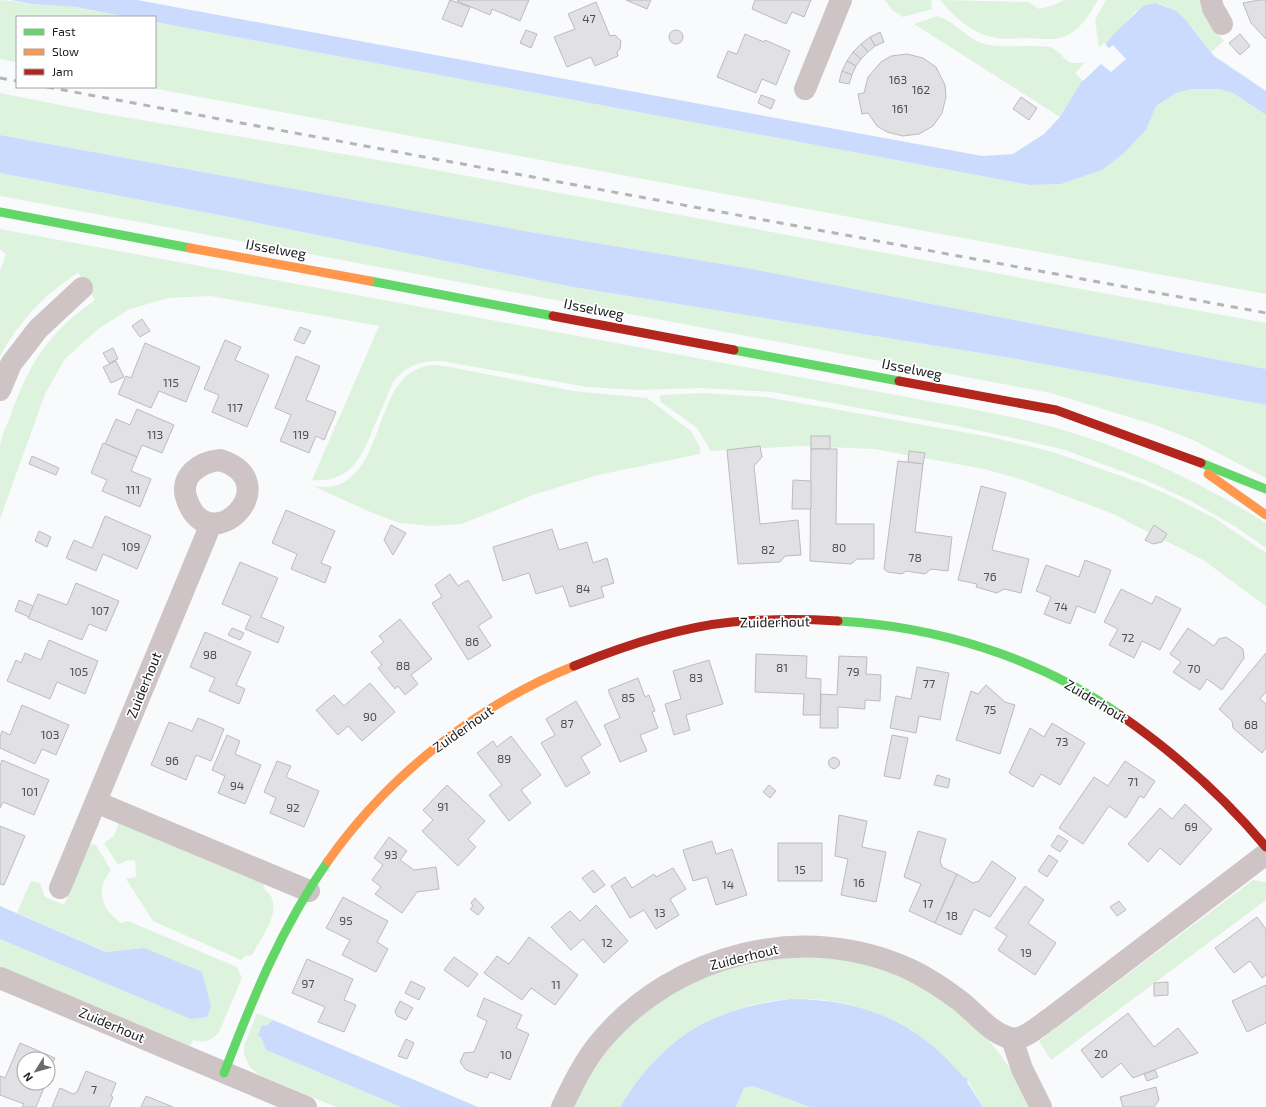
<svg xmlns="http://www.w3.org/2000/svg" width="1266" height="1107" font-family="'Exo 2',sans-serif">
<style>
.green{fill:#def3de}
.water{fill:#cadbfe}
.pier{fill:#f8fafc}
.building{fill:#e1e1e3;stroke:#bcbbbd}
.lines{fill:none;stroke-linecap:round;stroke-linejoin:round}
.street{stroke:#cec3c5;stroke-width:22}
.fast{stroke:#63d668;stroke-width:9}
.slow{stroke:#ff974d;stroke-width:9}
.jam{stroke:#b3261e;stroke-width:9}
.rail{stroke:#b8b4b6;stroke-width:3;stroke-dasharray:7 7;stroke-linecap:butt}
.labels{text-anchor:middle;stroke-width:3.5;stroke-linejoin:round;paint-order:stroke}
.number-label{font-size:12px;fill:#4d4e50}
.street-label{font-size:14px;fill:#1a1c1e;stroke:#fff}
</style>
<rect width="100%" height="100%" fill="#f8fafc"/>
<g class="green">
<polygon points="0,0 77,7 128,17 17,17 17,62 0,59"/>
<polygon points="885,0 931,0 932,9 903,17 892,10"/>
<path d="M940 0 1029 2 1039 9 1054 5 1064 0H1098C1090 13 1083 27 1068 35 1056 41 1042 39 1029 38 1017 38 1004 40 992 37 972 33 953 16 940 0Z"/>
<path d="M1106 0H1202L1214 28 1224 41 1211 52C1194 30 1184 11 1156 3L1136 11 1106 45 1104 43 1099 47 1095 20Z"/>
<path d="M937 16C953 20 963 35 979 42 1001 50 1026 44 1050 47 1066 54 1063 67 1085 62L1075 73 1083 81 1060 117 914 24Z"/>
<polygon points="155,22 1030,185 1061,184 1102,170 1146,130 1156,106 1176,93 1191,89 1218,89 1233,93 1266,115 1266,294 146,87 155,87"/>
<polygon points="0,93 100,113 408,165 1266,323 1266,369 747,268 536,233 0,135"/>
<polygon points="0,173 214,214 573,287 1011,358 1266,405 1266,478 1193,440 1155,425 1051,393 0,196"/>
<path d="M0 229 907 397C949 405 991 412 1033 422 1115 442 1194 478 1266 523V548L1236 527 1191 501 1148 481 1065 450 1027 441 952 425 772 392 701 388 639 390 587 387 441 361C421 360 405 366 393 382 387 397 380 412 374 427 361 458 351 483 312 480L379 326 211 296 169 298 130 309 98 329 65 359 45 394 0 519C0 495 0 470 0 446 1 435 8 424 11 414 30 362 48 333 95 300L78 273C45 293 19 322 0 356V271L6 254 0 249Z"/>
<path d="M430 365 445 366 573 391 647 398 691 431 700 447V454L598 475 533 495 462 524 431 526 399 523 368 511 313 486C378 497 372 409 405 377 412 371 421 367 430 365Z"/>
<polygon points="703,393 766,397 991,437 1053,452 1141,483 1173,497 1216,519 1266,553 1266,606 1203,560 1111,513 1023,480 984,469 874,449 800,446 711,451 697,428 661,402 659,398 661,395"/>
<path d="M119 822 265 882 263 888C288 905 262 935 252 955L245 956 241 960 153 921 126 879 136 877 135 860 126 861 118 865 104 843 114 836Z"/>
<path d="M89 844 96 845 111 870C95 890 101 909 121 923L128 921 237 967 242 978 219 1032C212 1041 204 1043 193 1040L190 1046 0 967V939L190 1018 203 1016 209 1005 144 948 107 952 17 913 31 881 40 883 45 897 64 905Z"/>
<polygon points="1253,880 1266,882 1266,900 1051,1060 1039,1041"/>
<path d="M814 957C832 959 853 960 871 966 929 985 980 1020 1012 1072 1019 1083 1024 1095 1030 1107H983L966 1077 964 1079C893 991 772 972 679 1039 654 1057 636 1081 620 1107H573C580 1094 586 1079 594 1067 631 1010 696 972 762 960 778 957 797 958 814 957Z"/>
<polygon points="257,1013 273,1020 258,1036 261,1037 266,1050 401,1107 336,1107 259,1075 249,1066 244,1054 244,1046"/>
<polygon points="754,1086 810,1107 736,1107 744,1088"/>
</g>
<g class="water">
<polygon points="11,0 137,0 982,156 1013,154 1044,134 1060,117 1101,50 1113,35 1143,6 1156,3 1176,11 1185,19 1214,56 1266,91 1266,115 1233,93 1218,89 1191,89 1176,93 1156,106 1146,130 1124,153 1102,170 1061,184 1030,185 155,22 155,17 128,17 77,7 33,4"/>
<polygon points="0,135 536,233 747,268 1266,369 1266,405 1011,358 573,287 214,214 0,173"/>
<polygon points="0,906 106,952 144,948 202,972 211,1006 207,1017 191,1019 0,939"/>
<path d="M791 999C863 999 918 1022 964 1078L966 1077 968 1080 967 1082 983 1107H810L753 1086 744 1088 736 1107H620C662 1038 711 1008 791 999Z"/>
<polygon points="273,1020 478,1107 401,1107 266,1050 261,1037 258,1036 262,1025 266,1026"/>
</g>
<polygon class="pier" points="1104,43 1109,48 1113,45 1126,59 1111,72 1101,64 1083,81 1081,79"/>
<g class="building">
<polygon points="450,0 470,7 462,27 442,19"/>
<polygon points="458,0 529,0 520,21 492,9 490,15 457,1"/>
<polygon points="626,0 651,0 647,9"/>
<polygon points="755,0 811,0 804,17 792,12 786,24 752,9"/>
<polygon points="1259,0 1266,0 1266,39 1251,23 1243,3"/>
<polygon points="596,2 610,36 615,35 621,41 620,49 617,52 618,56 595,66 591,57 567,67 554,37 575,29 568,14"/>
<polygon points="526,30 537,34 531,48 520,43"/>
<circle cx="676" cy="37" r="7"/>
<polygon points="880,32 884,42 875,46 870,37"/>
<polygon points="745,34 764,42 765,40 790,51 776,85 762,79 756,93 717,77 728,51 737,54"/>
<polygon points="1240,34 1250,46 1240,55 1229,43"/>
<polygon points="870,37 875,46 868,52 861,44"/>
<polygon points="861,44 868,52 861,59 853,52"/>
<polygon points="853,52 861,59 856,66 847,61"/>
<polygon points="907,54 923,58 936,67 945,85 946,97 942,113 933,126 919,134 903,136 887,132 877,126 868,113 862,114 858,94 864,93 868,77 881,62 891,56"/>
<polygon points="847,61 856,66 852,75 842,71"/>
<polygon points="842,71 852,75 849,84 839,82"/>
<polygon points="761,95 775,100 771,109 758,103"/>
<polygon points="1021,97 1037,108 1029,120 1013,109"/>
<polygon points="142,319 150,331 140,337 132,326"/>
<polygon points="300,327 311,331 304,344 294,340"/>
<polygon points="225,340 241,347 235,360 269,375 247,427 212,412 219,395 204,389"/>
<polygon points="145,343 200,367 186,402 159,391 151,408 118,394 126,376 131,378"/>
<polygon points="113,348 118,359 109,363 103,353"/>
<polygon points="296,356 320,366 306,400 336,412 324,440 316,436 309,453 280,441 291,415 275,408"/>
<polygon points="116,361 124,377 111,383 103,367"/>
<polygon points="137,409 174,425 162,453 142,445 137,457 105,444 116,419 130,425"/>
<rect x="811" y="436" width="19" height="13"/>
<polygon points="103,443 137,457 131,471 151,479 140,507 102,491 107,480 91,473"/>
<polygon points="760,446 762,457 754,466 760,524 798,520 801,555 785,556 780,562 738,564 727,450"/>
<polygon points="811,449 837,449 836,524 874,524 874,559 857,559 851,564 810,561"/>
<polygon points="909,451 925,453 923,464 908,462"/>
<polygon points="32,456 59,468 56,475 29,464"/>
<polygon points="898,461 923,464 915,532 952,537 948,571 931,569 925,574 906,571 902,574 888,572 884,569"/>
<polygon points="793,480 811,481 811,509 792,509"/>
<polygon points="981,486 1006,493 992,550 1029,559 1021,593 1004,589 997,593 976,587 977,584 958,580"/>
<polygon points="286,510 335,531 321,563 331,567 325,583 291,569 297,554 272,543"/>
<polygon points="105,516 151,536 137,569 103,554 96,571 66,558 74,540 92,548"/>
<polygon points="391,525 406,533 393,555 384,540"/>
<polygon points="1154,525 1167,534 1162,542 1153,544 1145,540"/>
<polygon points="552,529 559,550 587,542 593,563 607,558 614,583 601,587 604,597 570,607 563,586 536,594 529,573 503,581 493,547"/>
<polygon points="39,531 51,537 47,547 35,541"/>
<polygon points="1085,560 1111,570 1095,613 1077,606 1070,624 1044,614 1051,597 1036,591 1046,565 1079,577"/>
<polygon points="240,562 278,578 261,617 284,627 278,643 245,629 251,616 222,604"/>
<polygon points="450,574 458,586 468,580 492,617 478,626 491,646 468,660 432,603 442,597 435,585"/>
<polygon points="76,583 119,601 106,631 89,624 82,640 28,618 38,594 67,605"/>
<polygon points="1121,589 1152,604 1156,596 1181,609 1160,650 1142,641 1134,658 1109,645 1118,629 1104,622"/>
<polygon points="19,600 33,606 29,617 15,611"/>
<polygon points="400,619 432,659 411,675 418,684 405,695 398,686 395,689 378,668 382,665 371,652 384,642 379,636"/>
<polygon points="232,628 244,633 240,640 228,635"/>
<polygon points="1188,628 1214,646 1219,639 1226,637 1243,649 1244,658 1222,690 1207,679 1200,690 1173,672 1181,662 1170,654"/>
<polygon points="205,632 251,652 236,685 245,689 239,704 209,691 215,678 190,667"/>
<polygon points="49,640 98,661 85,694 57,682 50,699 7,681 16,660 21,663 25,653 41,660"/>
<polygon points="1266,653 1266,692 1260,699 1266,704 1266,748 1262,753 1233,728 1232,721 1219,709"/>
<polygon points="756,654 807,656 806,678 821,679 820,715 803,715 804,694 755,692"/>
<polygon points="839,656 867,657 866,674 881,675 880,701 865,700 865,709 838,707 838,728 820,728 821,694 837,695"/>
<polygon points="709,660 723,704 686,715 690,730 674,735 665,704 681,699 673,671"/>
<polygon points="917,667 949,673 940,720 919,716 916,733 890,728 896,696 911,699"/>
<polygon points="638,678 645,697 649,695 655,711 652,712 658,728 640,735 647,751 620,762 604,725 620,718 608,690"/>
<polygon points="370,683 395,712 362,741 348,726 338,735 316,710 334,695 344,706"/>
<polygon points="986,685 1005,702 1015,705 1000,754 956,740 971,691 978,694"/>
<polygon points="576,701 601,745 581,757 590,773 566,787 541,743 555,735 546,719"/>
<polygon points="22,705 69,725 56,755 42,749 35,764 0,748 0,737 2,731 10,735"/>
<polygon points="198,718 224,729 211,761 196,755 186,780 151,765 169,722 192,731"/>
<polygon points="1052,723 1085,743 1060,785 1041,774 1033,787 1009,773 1030,728 1044,737"/>
<polygon points="227,735 240,741 235,754 261,765 245,804 218,793 225,776 212,770"/>
<polygon points="892,735 908,738 900,779 884,776"/>
<polygon points="511,736 541,775 521,790 531,803 509,821 489,795 502,785 477,753 493,741 497,747"/>
<circle cx="834" cy="763" r="5.5"/>
<polygon points="2,760 49,780 34,815 3,802 0,808 0,766"/>
<polygon points="277,761 291,766 286,777 319,791 304,827 270,813 276,798 264,792"/>
<polygon points="1125,761 1155,781 1144,798 1140,796 1126,818 1109,806 1083,844 1059,828 1094,777 1108,786"/>
<polygon points="937,775 950,779 948,788 934,785"/>
<polygon points="447,785 485,821 468,839 476,847 458,866 422,831 433,820 423,810"/>
<polygon points="769,785 776,791 770,798 763,792"/>
<polygon points="1185,804 1212,829 1180,865 1160,848 1148,862 1128,844 1160,808 1172,819"/>
<polygon points="839,815 867,821 862,847 886,852 876,902 841,895 848,859 835,856"/>
<polygon points="0,826 25,836 4,885 0,884"/>
<polygon points="918,831 946,839 940,861 942,867 957,874 935,923 909,911 921,884 904,877"/>
<polygon points="1058,835 1068,841 1060,852 1051,846"/>
<polygon points="389,837 407,851 400,860 414,870 436,867 439,889 417,892 402,913 375,894 381,887 372,880 383,865 374,858"/>
<polygon points="712,841 716,854 732,849 747,895 716,905 707,877 693,881 683,850"/>
<rect x="778" y="843" width="44" height="38"/>
<polygon points="1049,855 1058,861 1047,877 1038,871"/>
<polygon points="992,861 1016,878 990,917 974,909 961,935 935,923 957,874 973,883 979,881"/>
<polygon points="673,868 686,889 670,899 679,915 656,929 644,910 630,918 611,886 625,877 632,888 654,874 656,877"/>
<polygon points="593,870 605,885 594,893 582,878"/>
<polygon points="1025,886 1044,900 1028,923 1056,943 1035,975 998,950 1007,936 995,928"/>
<polygon points="343,897 388,921 377,942 388,949 376,972 342,955 350,940 326,928"/>
<polygon points="475,898 484,908 478,915 470,909 473,906 471,903"/>
<polygon points="1119,901 1126,910 1117,916 1110,907"/>
<polygon points="596,905 628,941 604,963 583,939 571,950 551,927 570,911 580,921"/>
<polygon points="1257,917 1266,929 1266,975 1262,978 1250,961 1234,973 1215,948"/>
<polygon points="529,937 578,975 555,1005 531,988 522,1000 484,973 497,956 509,964"/>
<polygon points="454,957 478,974 468,987 444,970"/>
<polygon points="307,959 353,979 344,1000 356,1005 344,1032 318,1022 325,1007 292,993"/>
<polygon points="411,981 425,988 419,1000 405,993"/>
<polygon points="1168,982 1168,995 1154,996 1154,983"/>
<polygon points="1266,985 1266,1023 1247,1032 1232,1001"/>
<polygon points="484,998 522,1015 516,1028 529,1034 510,1080 490,1072 487,1078 466,1070 460,1062 464,1053 474,1052 487,1021 477,1016"/>
<polygon points="400,1001 413,1008 406,1020 397,1016 395,1011"/>
<polygon points="1128,1013 1154,1047 1178,1028 1198,1053 1133,1078 1121,1063 1102,1078 1081,1050"/>
<polygon points="406,1039 414,1043 407,1059 398,1056"/>
<polygon points="20,1043 55,1058 48,1073 48,1059 24,1059 24,1083 46,1083 36,1107 22,1107 24,1104 0,1095 0,1076 5,1078"/>
<polygon points="1155,1070 1158,1077 1147,1081 1144,1074"/>
<polygon points="86,1071 116,1083 111,1096 113,1097 109,1107 52,1107 60,1088 73,1094 77,1092"/>
<polygon points="1156,1087 1159,1100 1154,1107 1123,1107 1120,1097"/>
<polygon points="146,1096 173,1107 141,1107"/>
</g>
<g class="lines">
<g class="street">
<polyline points="1211,0 1213,8 1222,24"/>
<polyline points="805,89 841,0"/>
<polyline points="0,390 11,364 38,329 82,288"/>
<path d="M220 460C289 482 210 563 187 500 178 476 200 462 220 460Z"/>
<polyline points="96,802 309,891"/>
<polyline points="60,888 211,524"/>
<polyline points="0,978 306,1107"/>
<polyline points="1012,1039 1022,1069 1041,1107"/>
<path d="M562 1107C573 1084 584 1061 600 1042 674 953 805 920 911 970 928 978 944 989 959 1000 975 1012 990 1033 1010 1038 1023 1042 1041 1024 1052 1017L1266 854"/>
</g>
<g class="fast">
<polyline points="0,212 190,248"/>
<polyline points="370,281 553,316"/>
<polyline points="734,350 899,381"/>
<polyline points="1201,463 1266,489"/>
<path d="M838 621C936 626 1040 658 1120 715"/>
<path d="M224 1073C253 998 281 928 328 861"/>
</g>
<g class="slow">
<polyline points="190,248 370,281"/>
<polyline points="1208,474 1266,515"/>
<path d="M328 861C388 776 477 705 574 666"/>
</g>
<g class="jam">
<polyline points="553,316 734,350"/>
<polyline points="899,381 1056,410 1201,463"/>
<path d="M574 666C621 647 681 627 732 622 767 619 803 619 838 621"/>
<path d="M1120 715C1175 753 1223 796 1266 847"/>
</g>
<g class="rail">
<polyline points="0,78 17,81"/>
<polyline points="47,87 1266,313"/>
</g>
</g>
<g class="labels">
<g class="number-label">
<text x="589" y="23">47</text>
<text x="898" y="84">163</text>
<text x="921" y="94">162</text>
<text x="900" y="113">161</text>
<text x="171" y="387">115</text>
<text x="235" y="412">117</text>
<text x="155" y="439">113</text>
<text x="301" y="439">119</text>
<text x="133" y="494">111</text>
<text x="131" y="551">109</text>
<text x="839" y="552">80</text>
<text x="768" y="554">82</text>
<text x="915" y="562">78</text>
<text x="990" y="581">76</text>
<text x="583" y="593">84</text>
<text x="1061" y="611">74</text>
<text x="100" y="615">107</text>
<text x="1128" y="642">72</text>
<text x="472" y="646">86</text>
<text x="210" y="659">98</text>
<text x="403" y="670">88</text>
<text x="782" y="672">81</text>
<text x="1194" y="673">70</text>
<text x="79" y="676">105</text>
<text x="853" y="676">79</text>
<text x="696" y="682">83</text>
<text x="929" y="688">77</text>
<text x="628" y="702">85</text>
<text x="990" y="714">75</text>
<text x="370" y="721">90</text>
<text x="567" y="728">87</text>
<text x="1251" y="729">68</text>
<text x="50" y="739">103</text>
<text x="1062" y="746">73</text>
<text x="504" y="763">89</text>
<text x="172" y="765">96</text>
<text x="1133" y="786">71</text>
<text x="237" y="790">94</text>
<text x="30" y="796">101</text>
<text x="443" y="811">91</text>
<text x="293" y="812">92</text>
<text x="1191" y="831">69</text>
<text x="391" y="859">93</text>
<text x="800" y="874">15</text>
<text x="859" y="887">16</text>
<text x="728" y="889">14</text>
<text x="928" y="908">17</text>
<text x="660" y="917">13</text>
<text x="952" y="920">18</text>
<text x="346" y="925">95</text>
<text x="607" y="947">12</text>
<text x="1026" y="957">19</text>
<text x="308" y="988">97</text>
<text x="556" y="989">11</text>
<text x="1101" y="1058">20</text>
<text x="506" y="1059">10</text>
<text x="94" y="1094">7</text>
</g>
<g class="street-label">
<text transform="translate(276 249) rotate(10)" y="5">IJsselweg</text>
<text transform="translate(594 309) rotate(11)" y="5">IJsselweg</text>
<text transform="translate(912 369) rotate(11)" y="5">IJsselweg</text>
<text transform="translate(775 622) rotate(-1)" y="5">Zuiderhout</text>
<text transform="translate(144 685) rotate(-68)" y="5">Zuiderhout</text>
<text transform="translate(1096 701) rotate(31)" y="5">Zuiderhout</text>
<text transform="translate(463 729) rotate(-35)" y="5">Zuiderhout</text>
<text transform="translate(744 957) rotate(-14)" y="5">Zuiderhout</text>
<text transform="translate(112 1025) rotate(23)" y="5">Zuiderhout</text>
</g>
</g>
<rect x="16" y="16" width="140" height="72" fill="#ffffff" stroke="#a3a4a5"/>
<rect x="24" y="29" width="20" height="6" fill="#63d668" stroke="#a3a4a5"/>
<text x="52" y="36" font-size="12" fill="#1a1c1e">Fast</text>
<rect x="24" y="49" width="20" height="6" fill="#ff974d" stroke="#a3a4a5"/>
<text x="52" y="56" font-size="12" fill="#1a1c1e">Slow</text>
<rect x="24" y="69" width="20" height="6" fill="#b3261e" stroke="#a3a4a5"/>
<text x="52" y="76" font-size="12" fill="#1a1c1e">Jam</text>
<g transform="translate(36 1071) rotate(233)"><circle r="19" fill="#ffffff" stroke="#a3a4a5"/>
<path d="M0-3L7 15L0 10L-7 15Z" fill="#686a6c"/>
<text y="-6" font-size="11" font-weight="bold" text-anchor="middle" fill="#1a1c1e">N</text>
</g>
</svg>
